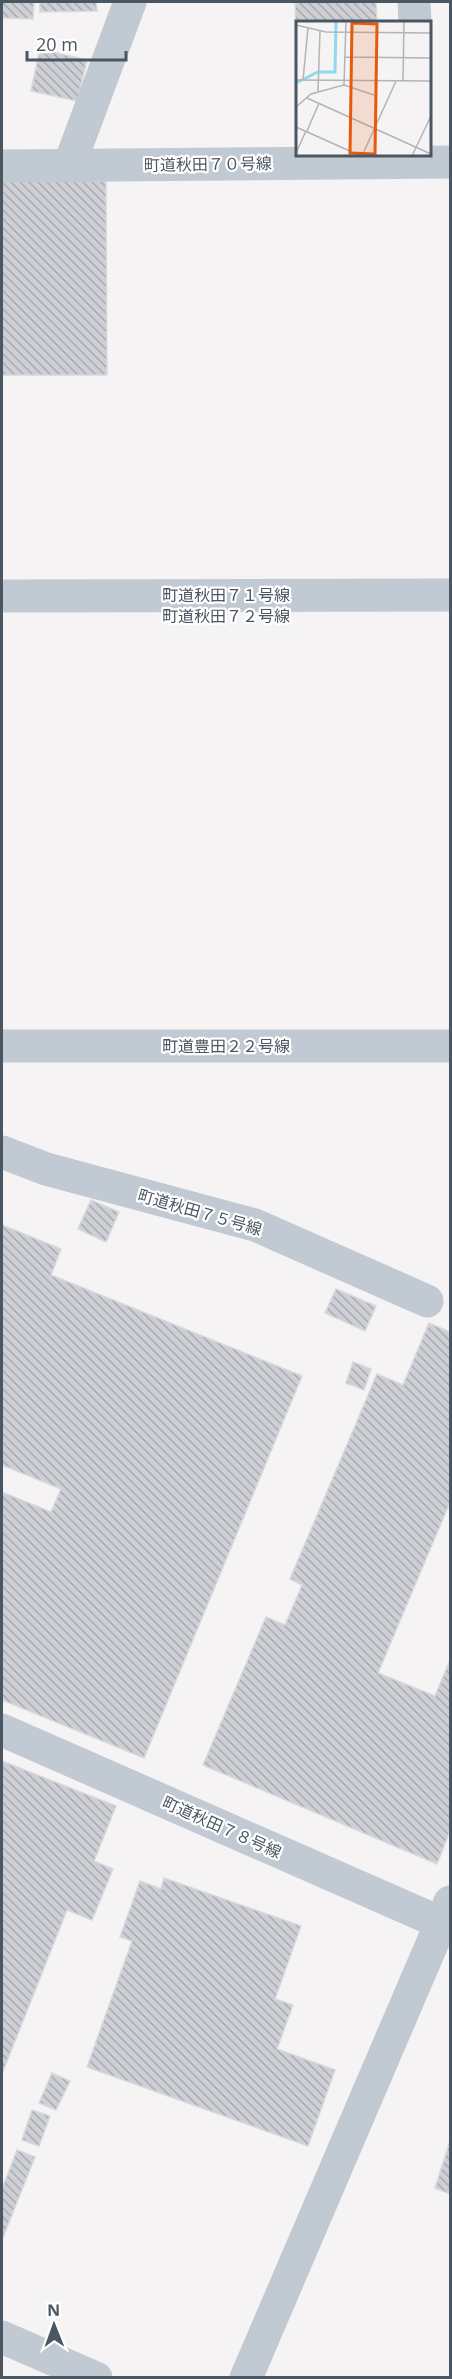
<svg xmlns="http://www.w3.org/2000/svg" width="452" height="2379" font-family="'Open Sans','Noto Sans JP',sans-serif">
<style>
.building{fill:url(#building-back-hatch);stroke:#d7d9de;stroke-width:1.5}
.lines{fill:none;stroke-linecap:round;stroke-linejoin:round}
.minor{stroke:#c1cad2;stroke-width:33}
.labels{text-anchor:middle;stroke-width:4.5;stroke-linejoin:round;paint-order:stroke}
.street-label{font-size:16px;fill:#4a5661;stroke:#fff}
.inset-river{fill:none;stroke:#90daee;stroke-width:3}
.inset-road{fill:none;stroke:#b1b4b9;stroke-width:1.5}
.view{fill:#e8590c;fill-opacity:0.15;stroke:#e8590c;stroke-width:3}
.inset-edge{fill:none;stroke:#4a5661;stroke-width:3}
</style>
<defs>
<pattern id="building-back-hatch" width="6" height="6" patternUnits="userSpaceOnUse" patternTransform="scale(1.5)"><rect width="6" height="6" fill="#cdcfd5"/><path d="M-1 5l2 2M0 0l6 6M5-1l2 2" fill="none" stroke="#a8abb0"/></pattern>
</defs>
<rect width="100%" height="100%" fill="#f5f3f3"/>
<g class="building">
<polygon points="2,2 34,2 33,19 2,18"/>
<polygon points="40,2 96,2 97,11 40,12"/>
<polygon points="295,2 376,2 377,22 298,22 296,37"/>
<polygon points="40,49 87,60 77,101 31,91"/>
<polygon points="2,181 106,181 107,375 2,375"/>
<polygon points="91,1200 119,1212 106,1242 78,1229"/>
<polygon points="2,1225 61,1249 51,1275 302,1376 144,1758 2,1700 2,1492 51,1512 61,1489 2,1465"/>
<polygon points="336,1289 376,1306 365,1331 325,1313"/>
<polygon points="429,1323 450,1332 450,1502 378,1673 435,1696 450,1660 450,1831 437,1864 203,1765 266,1617 285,1625 302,1585 290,1579 377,1374 403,1385"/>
<polygon points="353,1362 371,1369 364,1390 346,1383"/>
<polygon points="2,1761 116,1806 94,1861 113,1869 92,1920 67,1910 2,2074"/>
<polygon points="164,1878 301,1926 275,1999 293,2005 277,2049 335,2070 308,2146 87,2067 132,1941 120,1937 140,1881 161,1889"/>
<polygon points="52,2073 70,2081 56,2110 39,2103"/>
<polygon points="32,2110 50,2116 39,2146 22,2140"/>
<polygon points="450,2141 450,2194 435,2188"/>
<polygon points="17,2150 35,2157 2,2240 2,2189"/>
</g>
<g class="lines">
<g class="minor">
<polyline points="414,2 415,22"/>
<polyline points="2,166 450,162"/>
<polyline points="69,166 130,2"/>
<polyline points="2,596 450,595"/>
<polyline points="2,1046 450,1046"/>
<polyline points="2,1152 46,1169 255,1225 427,1301"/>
<polyline points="2,1730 450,1927"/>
<polyline points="2,2337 96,2378"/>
<polyline points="246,2378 450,1902"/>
</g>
</g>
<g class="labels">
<g class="street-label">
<text transform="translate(208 164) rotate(-1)" y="6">町道秋田７０号線</text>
<text x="226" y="601">町道秋田７１号線</text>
<text x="226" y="622">町道秋田７２号線</text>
<text x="226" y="1052">町道豊田２２号線</text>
<text transform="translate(200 1212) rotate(16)" y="6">町道秋田７５号線</text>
<text transform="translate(222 1827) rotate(24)" y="6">町道秋田７８号線</text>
</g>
</g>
<g transform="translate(296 21)">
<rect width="135" height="135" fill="#f5f3f3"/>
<path class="inset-river" d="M0 62 22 51H39L40 0"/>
<path class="inset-road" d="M0 4 30 11 135 12M49 36 135 37M0 59 135 60M7 59 12 7M107 60 108 0M48 64 78 74M22 70 24 10M11 77 135 133M0 86 15 73 48 64 50 0M0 106 65 135M11 110 23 82M0 132 10 110M66 135 100 60M116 135 135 95"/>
<path class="view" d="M56 2 81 3 79 133 54 132Z"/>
<rect width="135" height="135" class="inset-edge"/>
</g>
<rect width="452" height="2379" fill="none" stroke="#4a5661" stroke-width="6"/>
<g transform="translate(54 2325) rotate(359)" stroke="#ffffff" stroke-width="4.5" paint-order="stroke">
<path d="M0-4.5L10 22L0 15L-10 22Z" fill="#4a5661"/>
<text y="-9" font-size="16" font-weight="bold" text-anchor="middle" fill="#4a5661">N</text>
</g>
<path d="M27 51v9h99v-9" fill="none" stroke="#4a5661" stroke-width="3"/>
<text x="36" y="51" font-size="18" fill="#4a5661" stroke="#ffffff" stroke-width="4.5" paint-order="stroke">20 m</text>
</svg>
